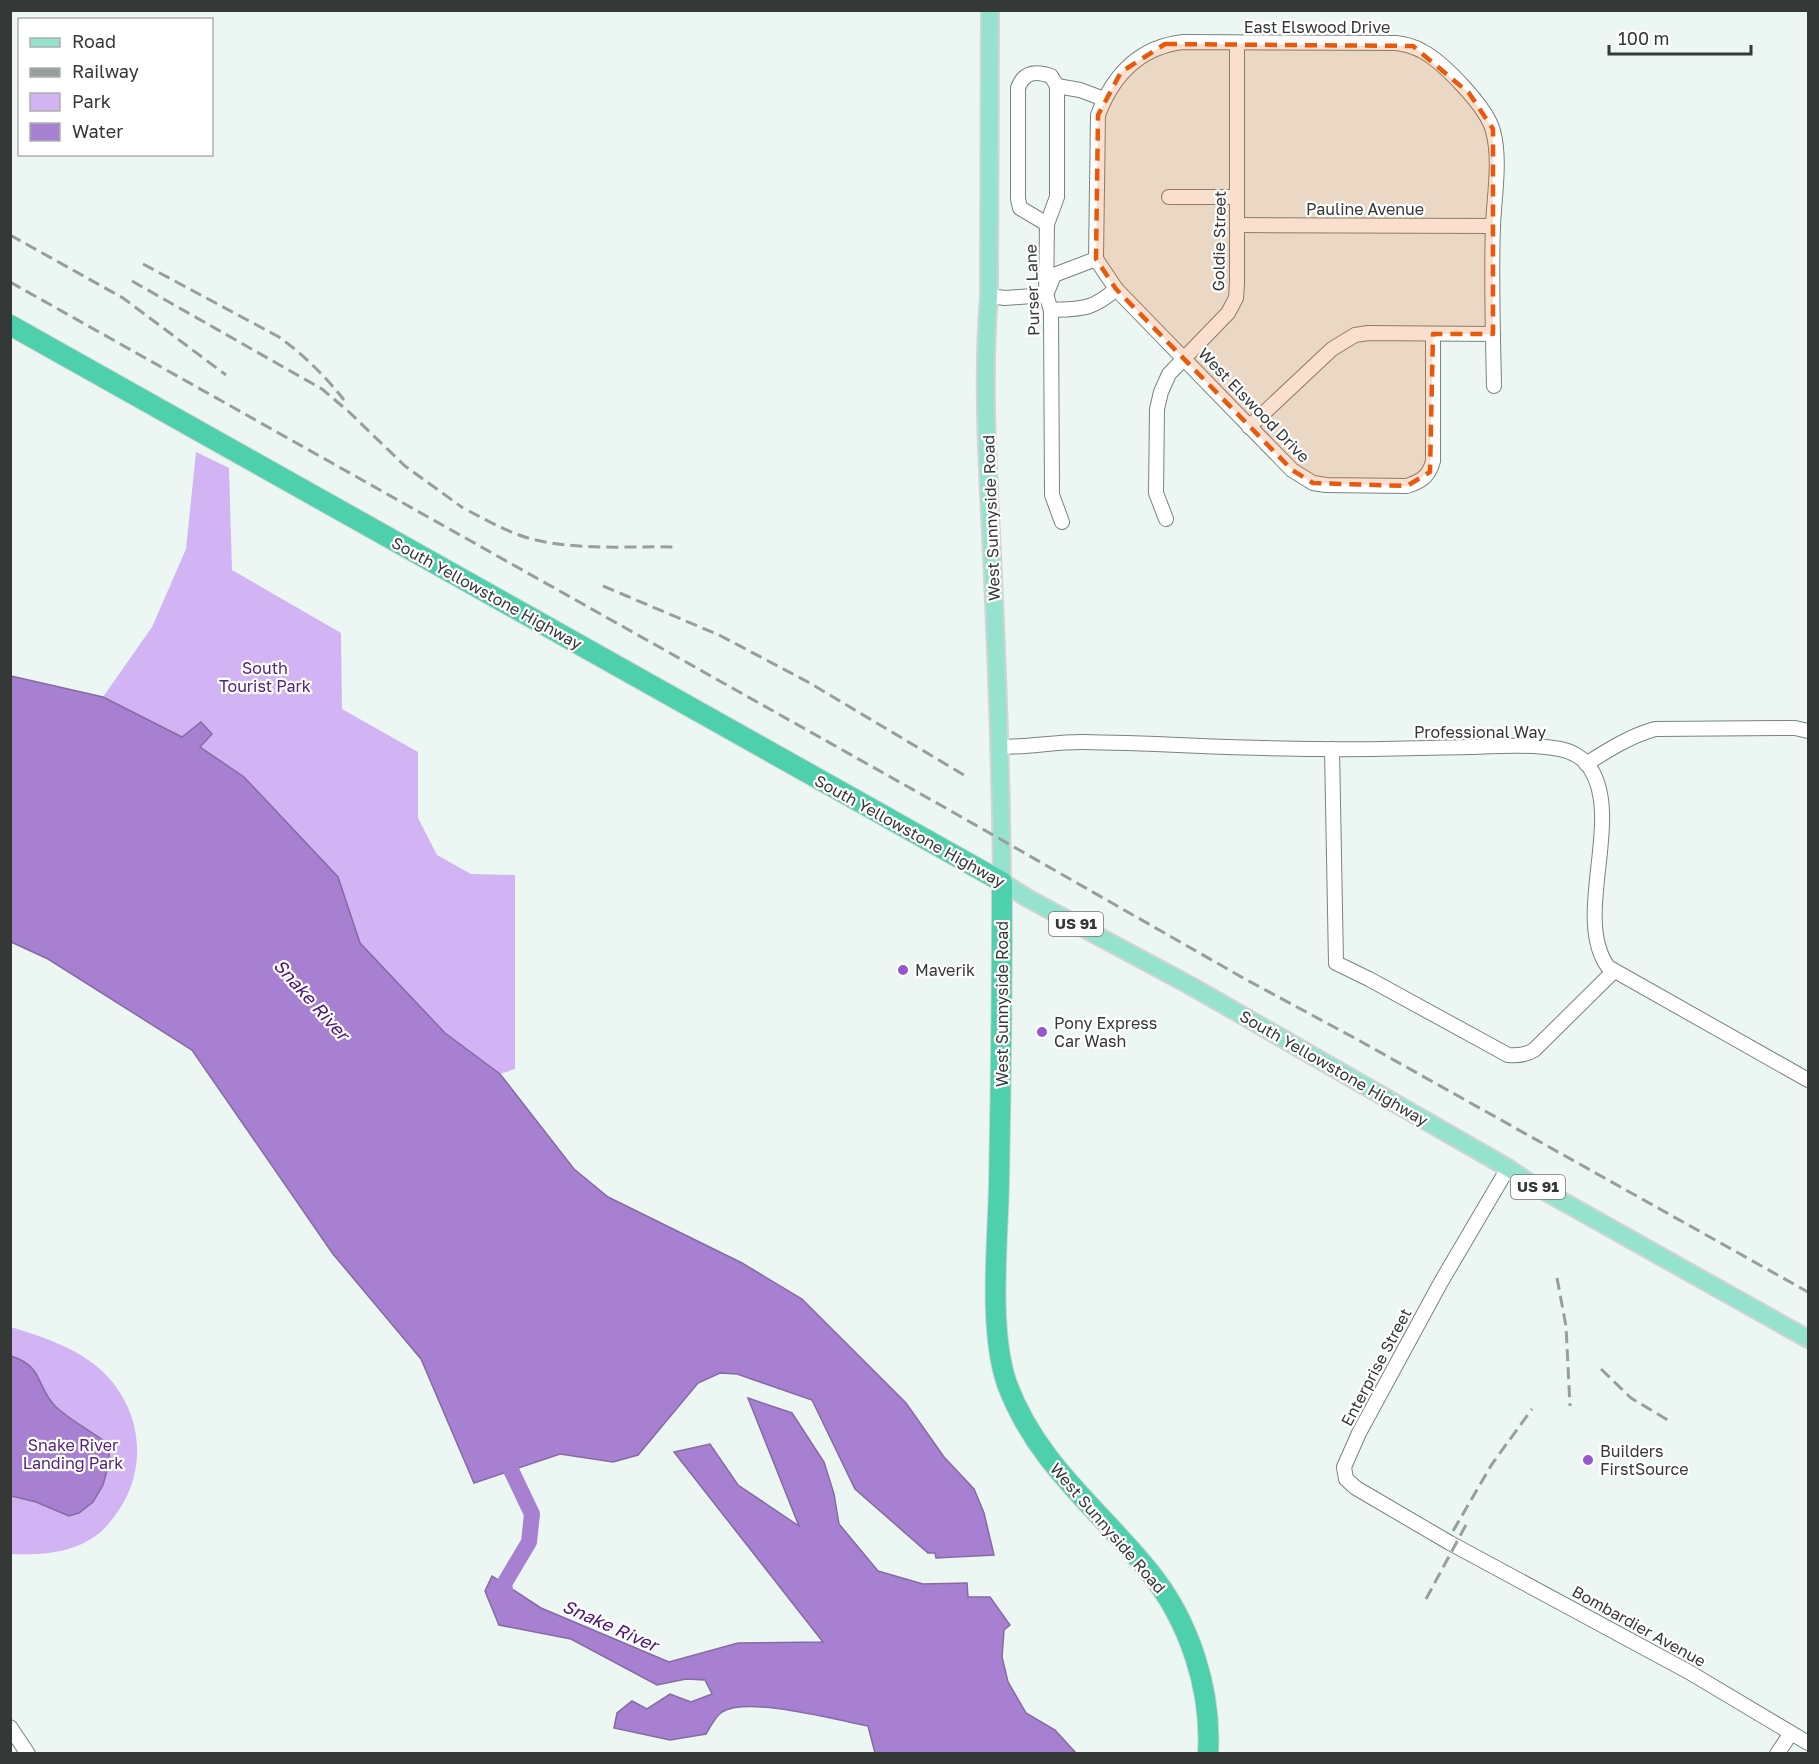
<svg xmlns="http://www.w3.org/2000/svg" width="1819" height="1764" font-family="'Golos Text',sans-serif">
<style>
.green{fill:#d2b4f4}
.water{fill:#a880d1;stroke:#856aa3;stroke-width:1.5}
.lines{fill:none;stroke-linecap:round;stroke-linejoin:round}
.river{stroke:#a880d1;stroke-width:16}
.minor-casing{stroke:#79837f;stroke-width:16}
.major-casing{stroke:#d2d3d3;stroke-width:20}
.highway-casing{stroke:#d2d3d3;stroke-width:22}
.minor{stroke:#fff;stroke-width:14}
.major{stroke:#95e3ce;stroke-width:16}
.highway{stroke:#4fd0ad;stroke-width:20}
.rail{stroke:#979f9c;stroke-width:3;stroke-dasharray:12 6;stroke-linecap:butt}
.marked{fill:#e8590c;fill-opacity:0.2;stroke:#e8590c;stroke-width:4.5;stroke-dasharray:12 8;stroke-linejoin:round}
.poi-dot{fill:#9557ce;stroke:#fff;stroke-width:2}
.labels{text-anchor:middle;stroke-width:4.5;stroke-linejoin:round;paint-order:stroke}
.shield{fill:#fff;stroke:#717473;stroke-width:1.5}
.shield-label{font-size:15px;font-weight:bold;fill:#343837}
.street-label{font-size:16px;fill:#343837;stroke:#fff}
.park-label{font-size:16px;fill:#55207f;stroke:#fff}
.poi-label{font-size:16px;fill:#343837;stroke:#fff;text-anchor:start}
.water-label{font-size:18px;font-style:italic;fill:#4c1475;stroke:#fff}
</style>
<rect width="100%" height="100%" fill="#ecf7f3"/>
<g class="green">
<polygon points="196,452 229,468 232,570 341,633 342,709 418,752 418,818 437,855 471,874 515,875 515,1069 500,1074 445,1033 360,943 338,877 244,777 200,747 212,734 201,722 182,737 103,697 152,627 186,549"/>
<path d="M10 1327C39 1335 79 1349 101 1370 141 1407 149 1465 119 1510 111 1521 105 1530 94 1537 69 1554 39 1555 11 1554Z"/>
</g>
<g class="water">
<polygon points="11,676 103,697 182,737 201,722 212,734 200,747 244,777 338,877 360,943 445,1033 500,1074 574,1169 608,1197 742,1263 802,1299 906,1403 944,1457 974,1489 984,1513 994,1555 936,1558 935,1553 928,1553 855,1489 812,1400 737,1374 720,1373 698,1383 638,1455 613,1462 560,1454 474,1483 421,1359 333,1254 192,1050 48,959 11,942"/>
<path d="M11 1356C45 1367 35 1386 56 1407 71 1421 91 1431 107 1443L110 1460 103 1485 93 1502 79 1513 69 1516 36 1502 11 1496Z"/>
<path d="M748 1398 792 1413 824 1462 834 1494 839 1524 878 1571 923 1584 967 1583 968 1597H990L1010 1625 1004 1630 1002 1657 1008 1682 1026 1713 1055 1730 1076 1753H875L868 1726C836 1720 749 1696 722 1712 716 1716 710 1727 706 1734L670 1740 614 1728 617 1713 632 1701 647 1709 670 1694 691 1702 712 1694 705 1680 686 1679 657 1685 571 1639 499 1625 485 1591 492 1576 541 1608 669 1662 738 1643 823 1642 674 1452 710 1444 738 1485 799 1526Z"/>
</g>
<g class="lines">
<polyline class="river" points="506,1449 511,1470 532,1514 529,1542 504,1584 508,1604"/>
<g class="minor-casing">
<g id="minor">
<polyline points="1057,86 1057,197 1047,224 1046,295 1051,310 1052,495 1062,522"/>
<polyline points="1057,86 1080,90 1104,99"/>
<polyline points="1169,197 1237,197"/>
<path d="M1047 224 1020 208 1018 199V88C1024 71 1036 71 1051 76L1057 86"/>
<polyline points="1237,225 1493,226"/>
<polyline points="989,296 1005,298 1046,295 1054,275 1096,259"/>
<path d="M1051 310C1082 309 1092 310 1116 289"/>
<path d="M1433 334V461C1429 476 1422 481 1407 486L1326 485 1313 483 1292 470 1116 289 1096 259 1098 115C1113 75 1140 47 1183 42L1396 43C1405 44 1413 46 1422 51 1443 62 1487 107 1493 131 1501 160 1494 197 1493 226 1491 279 1493 333 1494 386"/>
<polyline points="1249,427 1332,349 1355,335 1368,333 1493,334"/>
<polyline points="1166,519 1156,493 1157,409 1161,392 1169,374 1228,313 1236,298 1237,283 1237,43"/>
<path d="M1000 747C1028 747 1055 742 1082 742 1161 743 1240 749 1319 749 1369 750 1419 748 1469 747 1498 746 1530 744 1560 749 1571 751 1584 758 1590 768 1624 819 1572 917 1608 967L1808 1080"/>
<path d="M1332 749 1336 963 1369 979 1508 1055C1518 1056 1526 1055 1534 1050L1613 972"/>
<path d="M1586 764C1608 750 1630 736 1655 729L1795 728 1808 731"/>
<polyline points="1508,1168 1441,1282 1359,1433 1344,1467 1346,1479 1356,1488 1450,1543 1689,1672 1808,1743"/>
<polyline points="10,1727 28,1754"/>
<polyline points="1777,1754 1791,1733"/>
</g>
</g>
<g class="major-casing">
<path id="major" d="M990 10 989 296C982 382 988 469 992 555 997 664 1001 773 1002 882L1029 899 1191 986 1508 1168 1530 1183 1808 1339"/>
</g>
<g class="highway-casing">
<path id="highway" d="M10 325 1002 882C1002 982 1001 1082 999 1183 998 1241 988 1329 1007 1384 1037 1464 1097 1507 1148 1570 1189 1620 1212 1689 1208 1754"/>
</g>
<use href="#minor" class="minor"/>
<use href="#major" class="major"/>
<use href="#highway" class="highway"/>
<g class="rail">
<polyline points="10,235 123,298 226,375"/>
<path d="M143 264 279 337C304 355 325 376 344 400"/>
<polyline points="132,281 322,389 348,411 405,466 463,508"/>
<polyline points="10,282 951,811 1245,979 1360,1041 1808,1292"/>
<path d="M469 511C488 521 508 532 528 538 576 551 627 546 676 547"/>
<polyline points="603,586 719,635 808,682 969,778"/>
<polyline points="1557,1278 1566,1326 1570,1406"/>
<polyline points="1601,1369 1631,1398 1671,1422"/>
<polyline points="1453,1531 1492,1464 1532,1409"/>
<polyline points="1426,1599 1467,1523"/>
</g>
</g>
<path class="marked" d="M1165 44 1413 46 1469 93 1493 129V334H1433L1430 472 1407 486 1313 483 1292 470 1116 289 1096 259 1098 115 1121 72Z"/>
<g class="poi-dot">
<circle cx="903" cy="970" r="6"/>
<circle cx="1042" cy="1032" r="6"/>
<circle cx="1588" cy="1460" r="6"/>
</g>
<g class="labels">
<g class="shield">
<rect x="1049" y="912" width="54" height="24" rx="4.5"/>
<rect x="1511" y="1175" width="54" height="24" rx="4.5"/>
</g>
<g class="shield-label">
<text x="1076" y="929">US 91</text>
<text x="1538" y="1192">US 91</text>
</g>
<g class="street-label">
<text x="1317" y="33">East Elswood Drive</text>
<text x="1365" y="215">Pauline Avenue</text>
<text transform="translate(1219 241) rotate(-89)" y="6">Goldie Street</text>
<text transform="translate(1032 290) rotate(-92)" y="6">Purser Lane</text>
<text transform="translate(1254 405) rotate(46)" y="6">West Elswood Drive</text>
<text transform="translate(991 518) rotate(-92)" y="6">West Sunnyside Road</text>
<text transform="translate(487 593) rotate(29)" y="6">South Yellowstone Highway</text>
<text x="1480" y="738">Professional Way</text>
<text transform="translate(910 831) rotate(29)" y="6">South Yellowstone Highway</text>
<text transform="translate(1002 1004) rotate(-90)" y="6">West Sunnyside Road</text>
<text transform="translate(1334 1068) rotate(30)" y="6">South Yellowstone Highway</text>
<text transform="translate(1376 1367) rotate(-62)" y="6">Enterprise Street</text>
<text transform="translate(1108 1528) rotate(49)" y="6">West Sunnyside Road</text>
<text transform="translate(1639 1626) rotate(29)" y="6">Bombardier Avenue</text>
</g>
<g class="park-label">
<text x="265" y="674">South<tspan x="265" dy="18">Tourist Park</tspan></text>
<text x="73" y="1451">Snake River<tspan x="73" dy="18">Landing Park</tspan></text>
</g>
<g class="poi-label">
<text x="915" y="976">Maverik</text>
<text x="1054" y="1029">Pony Express<tspan x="1054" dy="18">Car Wash</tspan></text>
<text x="1600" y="1457">Builders<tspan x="1600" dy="18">FirstSource</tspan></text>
</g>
<g class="water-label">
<text transform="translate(311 1000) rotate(48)" y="6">Snake River</text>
<text transform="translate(610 1626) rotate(24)" y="6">Snake River</text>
</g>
</g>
<rect width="1819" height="1764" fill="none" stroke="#343837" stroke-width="24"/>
<rect x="18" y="18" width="195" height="138" fill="#ffffff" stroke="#aeafaf" stroke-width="1.5"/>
<rect x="30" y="38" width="30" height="9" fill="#95e3ce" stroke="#aeafaf" stroke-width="1.5"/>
<text x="72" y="48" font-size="18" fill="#343837">Road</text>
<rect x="30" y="68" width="30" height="9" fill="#979f9c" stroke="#aeafaf" stroke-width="1.5"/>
<text x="72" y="78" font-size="18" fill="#343837">Railway</text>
<rect x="30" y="93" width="30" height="18" fill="#d2b4f4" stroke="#aeafaf" stroke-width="1.5"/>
<text x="72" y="108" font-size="18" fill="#343837">Park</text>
<rect x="30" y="123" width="30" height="18" fill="#a880d1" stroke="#aeafaf" stroke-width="1.5"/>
<text x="72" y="138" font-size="18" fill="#343837">Water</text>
<path d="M1609 45v9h142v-9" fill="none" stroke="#343837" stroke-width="3"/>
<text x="1618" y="45" font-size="18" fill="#343837" stroke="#ffffff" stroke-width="4.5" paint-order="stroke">100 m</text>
</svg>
